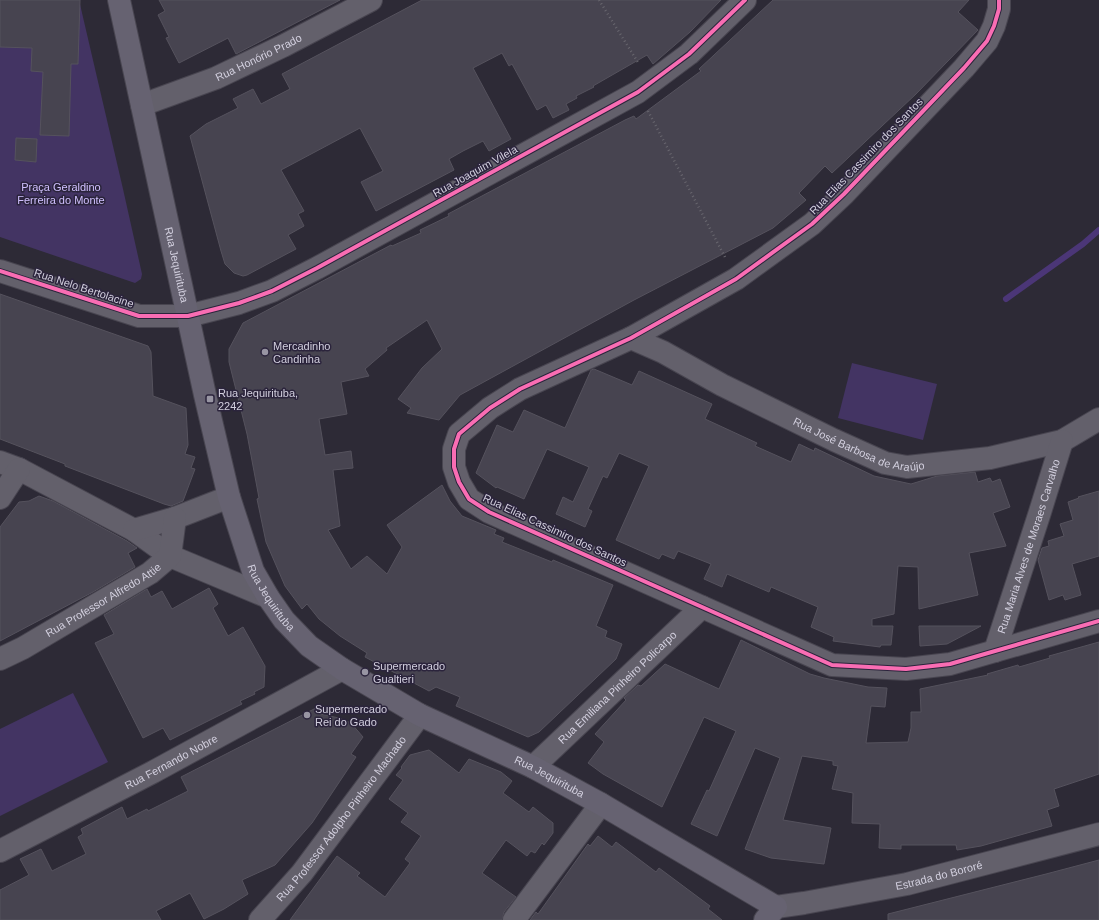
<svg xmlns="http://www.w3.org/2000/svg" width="1099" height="920" font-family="Helvetica,sans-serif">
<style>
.green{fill:#433463}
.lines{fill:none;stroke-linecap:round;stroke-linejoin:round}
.stream{stroke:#4b3677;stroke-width:6}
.building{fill:#474450;stroke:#55525d}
.minor-casing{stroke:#484550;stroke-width:24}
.major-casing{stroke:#484550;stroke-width:24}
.path{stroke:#68666e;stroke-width:2.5;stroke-dasharray:1 3;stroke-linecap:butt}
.minor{stroke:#63606b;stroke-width:22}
.major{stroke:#666271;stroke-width:22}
.cycleway-casing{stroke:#2b243c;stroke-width:6}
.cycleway{stroke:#f96db3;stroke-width:4}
.poi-dot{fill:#9895a3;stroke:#2b243c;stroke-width:1.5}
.labels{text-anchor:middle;stroke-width:3;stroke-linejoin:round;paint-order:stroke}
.street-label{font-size:11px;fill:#d2cfde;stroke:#2b243c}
.park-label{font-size:11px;fill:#d0c0fe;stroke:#2b243c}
.poi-label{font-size:11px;fill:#d2cfde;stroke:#2b243c;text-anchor:start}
</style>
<rect width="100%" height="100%" fill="#2d2a36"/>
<g class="green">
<polygon points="0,0 79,0 123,189 142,274 141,279 135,283 0,237"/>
<polygon points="852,363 937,384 923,440 838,418"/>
<polygon points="73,693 108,762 0,816 0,729"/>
</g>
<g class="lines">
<polyline class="stream" points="1006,299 1083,244 1099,230"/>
</g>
<g class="building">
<polygon points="0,0 80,0 78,64 71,64 69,136 40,135 43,72 31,71 32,48 0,47"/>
<polygon points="159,0 340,0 236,54 228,38 179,63 166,38 169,37 158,15 165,11"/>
<polygon points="422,0 721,0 690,32 653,64 647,55 593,86 594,87 576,96 577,98 566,104 569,110 553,118 546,105 537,110 512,64 509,66 502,53 473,68 511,139 489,151 483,141 463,151 449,159 454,170 376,211 361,182 383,171 360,128 281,170 304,211 298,214 304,226 288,235 296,249 247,275 243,276 234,273 225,264 221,251 190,136 206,124 238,108 233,99 253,89 261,104 290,89 282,74"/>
<polygon points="773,0 969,0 958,12 978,30 916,94 832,173 825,166 799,193 806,200 773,228 634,300 460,395 439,420 407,413 411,408 398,399 422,368 442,349 427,320 386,348 387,350 365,369 369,376 341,382 347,414 319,419 325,455 351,451 353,468 333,470 340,526 328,530 351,569 367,556 387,574 402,547 387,525 442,485 450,501 462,516 496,530 494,534 504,538 502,542 552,562 553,560 613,585 596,626 607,631 605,637 622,644 616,659 539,732 528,737 456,706 460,697 436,687 429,691 365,657 367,653 340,636 319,619 307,604 302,609 285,586 266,542 257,499 259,498 247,434 229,362 229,349 243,323 391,245 392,246 421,233 420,230 449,216 448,214 625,120 634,116 636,119 701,71 699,69"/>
<polygon points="16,138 37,139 36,162 15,160"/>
<polygon points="0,294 148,346 151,352 153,396 186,408 188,445 185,454 195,457 191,468 195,469 183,501 171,506 164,504 65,466 65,464 0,439"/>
<polygon points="594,369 632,385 639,371 712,404 705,419 757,443 755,446 791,462 799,444 814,451 815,448 874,476 911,484 937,476 975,472 978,482 990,478 992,482 1000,479 1010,507 993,513 1006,546 969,553 978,595 919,609 918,567 898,566 894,614 872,619 872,626 893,626 891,645 881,645 880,647 833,641 834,637 811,627 818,607 771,587 769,592 727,574 722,587 704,579 711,564 678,551 674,559 662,554 659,559 616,540 649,466 619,453 607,478 603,476 588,509 592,511 585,527 556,514 563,497 573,502 589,467 547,449 524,499 497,487 496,488 476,473 497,425 513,432 524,410 565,428 591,370"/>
<polygon points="1099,491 1099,556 1072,564 1081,595 1065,600 1063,595 1049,600 1038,560 1042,548 1049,546 1048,541 1064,536 1060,524 1073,520 1068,502 1079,498 1078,497"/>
<polygon points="39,496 53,501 127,541 137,548 128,553 135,567 93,592 0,641 0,527 19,502 29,501"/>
<polygon points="209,588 218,604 213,608 228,636 243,627 265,666 264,687 254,692 255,694 240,701 242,704 170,740 163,728 143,738 95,643 114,634 104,615 147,589 151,597 162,591 172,609"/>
<polygon points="919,626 981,626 947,644 920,646"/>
<polygon points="741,640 810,674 824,678 868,687 887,688 885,707 871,706 866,743 908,742 911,728 911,712 921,712 920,689 988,675 987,674 1018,665 1019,667 1050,658 1049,656 1099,642 1099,774 1054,789 1059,806 1047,810 1052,826 981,846 957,850 956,845 901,845 901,849 879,848 880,824 852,823 853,793 832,789 838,766 833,765 833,761 802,756 783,820 831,828 824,864 771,858 745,849 780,758 755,748 717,836 691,824 707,790 709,791 736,731 704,717 662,807 603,774 588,763 604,742 595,734 626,700 624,698 638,685 641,686 665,664 719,689"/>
<polygon points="318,707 320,714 339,718 351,723 363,737 351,754 356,757 312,823 275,865 242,880 248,894 224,909 204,919 190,893 156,911 161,920 0,920 0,890 29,875 20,859 41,849 52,871 86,854 78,837 83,834 81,829 122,807 127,819 147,809 148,811 188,791 181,777"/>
<polygon points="429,750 459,773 469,759 501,772 512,781 503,793 529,812 533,807 553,823 553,833 544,845 542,843 535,853 531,851 527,856 506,840 482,873 516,897 504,912 502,920 290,920 337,856 360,873 357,876 385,897 410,863 405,859 421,836 401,822 408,813 389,799 403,780 396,775 402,768 401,767 410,755"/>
<polygon points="598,836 612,847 616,842 656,872 659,868 710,906 708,909 722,920 530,920 536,912 538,914 588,844 590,846"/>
<polygon points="1099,860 1099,920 888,920 888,914 1046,874"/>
</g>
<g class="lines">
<g class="minor-casing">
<g id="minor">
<polyline points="999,0 999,9 994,26 987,41 964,68 844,194 812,224 736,279 631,338 520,389 490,408 459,434 454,449 454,467 459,482 469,499 489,512 832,665 906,669 950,664 1099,621"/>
<path id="s1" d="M142 105 216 78 283 46 371 0"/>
<polyline points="0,271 139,316 188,316 239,303 272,291 317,268 638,92 689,54 745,0"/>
<path id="s2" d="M631 338 663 352 722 385 834 440 885 463 907 467 990 458 1062 441 1099 419"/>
<polyline points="0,462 19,469 134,530 170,556 268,597"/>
<polyline points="0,498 19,469"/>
<polyline points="134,530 175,518 229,497"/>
<path id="s3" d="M995 651 1040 512 1062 441"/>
<path id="s4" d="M0 659 23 648 150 573 170 556 175 518"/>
<path id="s5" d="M533 767 702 607"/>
<path id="s6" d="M0 851 153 772 342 669"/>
<path id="s7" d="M776 907 804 903 907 884 1099 834"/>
<path id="s8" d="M260 920 302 873 420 715"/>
<polyline points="514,920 601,804"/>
</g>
</g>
<g class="major-casing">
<g id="major">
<path id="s9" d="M119 0 205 395 229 497 253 571 268 597 284 620 309 646 342 669 420 715 533 767 601 804 776 907 765 920"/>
</g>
</g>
<g class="path">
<polyline points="599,0 639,64"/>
<polyline points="648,111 726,259"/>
</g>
<use href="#minor" class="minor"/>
<use href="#major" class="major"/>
<g class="cycleway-casing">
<g id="cycleway">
<polyline points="999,0 999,9 994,26 987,41 964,68 844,194 812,224 736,279 631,338 520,389 490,408 459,434 454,449 454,467 459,482 469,499 489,512 832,665 906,669 950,664 1099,621"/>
<polyline points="0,271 139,316 188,316 239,303 272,291 317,268 638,92 689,54 745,0"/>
</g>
</g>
<use href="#cycleway" class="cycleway"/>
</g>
<g class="poi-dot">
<circle cx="265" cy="352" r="4"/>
<rect x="206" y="395" width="8" height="8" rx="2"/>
<circle cx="365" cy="672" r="4"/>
<circle cx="307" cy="715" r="4"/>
</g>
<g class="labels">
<g class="street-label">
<text dy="4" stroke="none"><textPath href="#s1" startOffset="126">Rua Honório Prado</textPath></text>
<text transform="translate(866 156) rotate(-46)" y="4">Rua Elias Cassimiro dos Santos</text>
<text transform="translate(475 171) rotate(-29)" y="4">Rua Joaquim Vilela</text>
<text dy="4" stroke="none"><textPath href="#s9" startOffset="271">Rua Jequirituba</textPath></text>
<text transform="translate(84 288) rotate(18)" y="4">Rua Nelo Bertolacine</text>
<text dy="4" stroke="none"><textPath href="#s2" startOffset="253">Rua José Barbosa de Araújo</textPath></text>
<text transform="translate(555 530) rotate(25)" y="4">Rua Elias Cassimiro dos Santos</text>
<text dy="4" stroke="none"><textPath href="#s3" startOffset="110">Rua Maria Alves de Moraes Carvalho</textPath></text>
<text dy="4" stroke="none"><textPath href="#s9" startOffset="619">Rua Jequirituba</textPath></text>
<text dy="4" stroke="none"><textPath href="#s4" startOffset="119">Rua Professor Alfredo Attie</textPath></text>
<text dy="4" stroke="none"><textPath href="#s5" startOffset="116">Rua Emiliana Pinheiro Policarpo</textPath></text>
<text dy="4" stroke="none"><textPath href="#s6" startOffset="193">Rua Fernando Nobre</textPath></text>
<text dy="4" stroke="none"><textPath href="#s9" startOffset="955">Rua Jequirituba</textPath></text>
<text dy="4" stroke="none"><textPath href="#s8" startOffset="130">Rua Professor Adolpho Pinheiro Machado</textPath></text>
<text dy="4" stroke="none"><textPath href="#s7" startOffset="166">Estrada do Bororé</textPath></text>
</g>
<g class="park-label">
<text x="61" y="191">Praça Geraldino<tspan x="61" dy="13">Ferreira do Monte</tspan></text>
</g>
<g class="poi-label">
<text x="273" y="350">Mercadinho<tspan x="273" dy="13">Candinha</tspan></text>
<text x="218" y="397">Rua Jequirituba,<tspan x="218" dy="13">2242</tspan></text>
<text x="373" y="670">Supermercado<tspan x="373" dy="13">Gualtieri</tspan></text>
<text x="315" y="713">Supermercado<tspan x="315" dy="13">Rei do Gado</tspan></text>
</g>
</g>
</svg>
